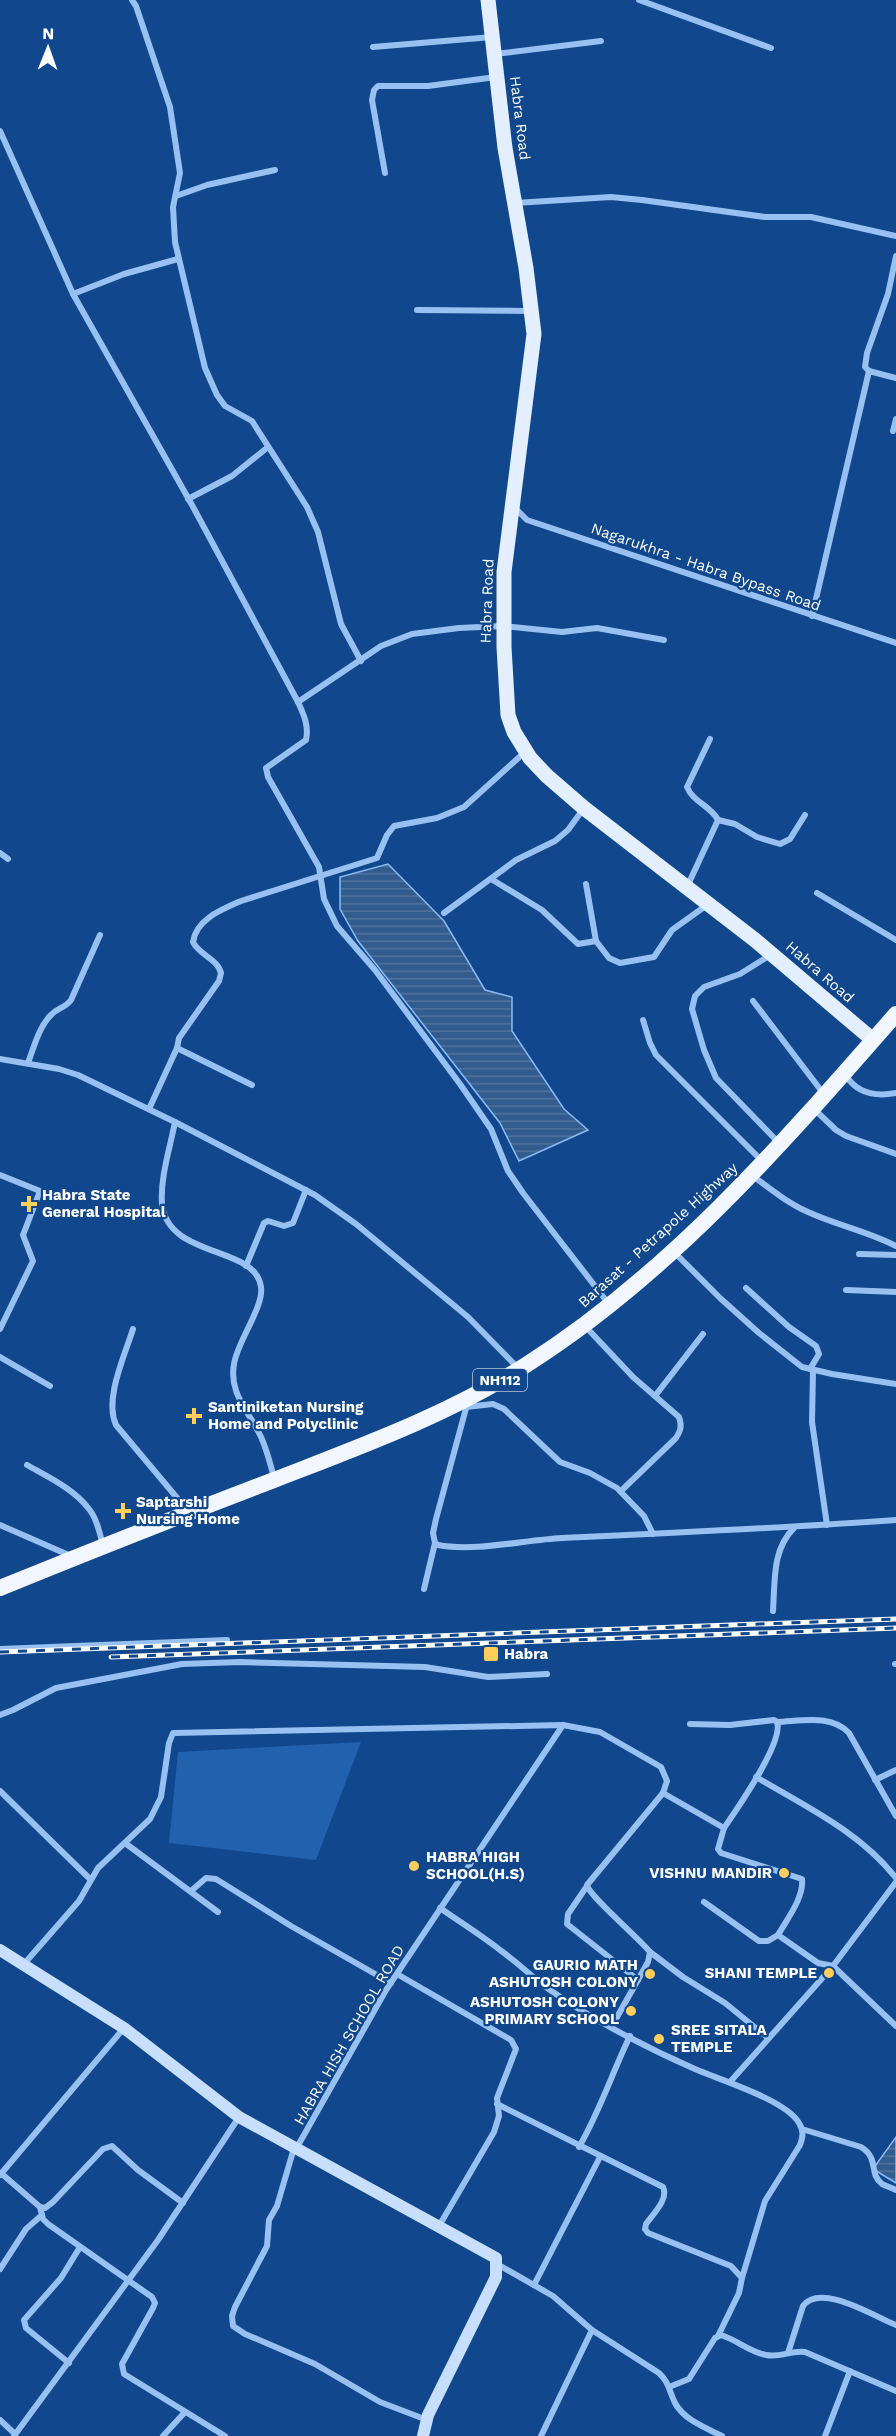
<svg xmlns="http://www.w3.org/2000/svg" width="896" height="2436" font-family="'Work Sans',sans-serif">
<style>
.green{fill:#2261ad}
.water{fill:url(#water-rules);stroke:#89bcf6;stroke-width:1.5}
.lines{fill:none;stroke-linecap:round;stroke-linejoin:round}
.minor{stroke:#98c1f2;stroke-width:6}
.secondary{stroke:#c7defc;stroke-width:12}
.primary{stroke:#e3eeff;stroke-width:15}
.trunk{stroke:#f1f6ff;stroke-width:16}
.rail-casing{stroke:#fff;stroke-width:5}
.rail{stroke:#10478d;stroke-width:3;stroke-dasharray:9;stroke-linecap:butt}
.poi-dot{fill:#ffcf59;stroke:#10478d;stroke-width:2}
.labels{text-anchor:middle;stroke-width:4.5;stroke-linejoin:round;paint-order:stroke}
.shield{fill:#10478d;stroke:#b7c8dd;stroke-width:1.5}
.shield-label{font-size:14px;font-weight:bold;fill:#fff}
.street-label{font-size:15px;fill:#fff;stroke:#10478d}
.poi-label{font-size:15px;font-weight:bold;fill:#fff;stroke:#10478d;text-anchor:start}
</style>
<defs>
<pattern id="water-rules" width="6" height="5" patternUnits="userSpaceOnUse" patternTransform="scale(1.5)"><rect width="6" height="5" fill="#325b8e"/><path d="M0 2.5h6" fill="none" stroke="#51749f"/></pattern>
</defs>
<rect width="100%" height="100%" fill="#10478d"/>
<polygon class="green" points="361,1742 316,1860 169,1843 178,1752"/>
<g class="water">
<polygon points="388,864 444,921 485,990 512,997 512,1031 564,1109 588,1130 519,1161 500,1123 358,941 340,909 340,877"/>
<polygon points="896,2137 896,2183 873,2169"/>
</g>
<g class="lines">
<g class="minor">
<polyline points="132,0 136,6 170,107 180,173 173,207 175,242 205,368 217,395 225,406 252,421 307,507 318,532 341,624 361,661"/>
<polyline points="639,0 771,48"/>
<polyline points="373,47 492,37"/>
<polyline points="495,54 601,41"/>
<path d="M0 131 73 294 192 505 298 702C304 715 309 726 306 740L266 768 268 777 319 867 324 899 337 926 375 970 460 1084 491 1129 508 1171 523 1193 608 1303"/>
<polyline points="385,173 372,100 374,90 378,86 428,86 496,77"/>
<polyline points="176,196 207,185 275,170"/>
<polyline points="515,203 611,197 642,200 765,217 811,217 896,236"/>
<polyline points="896,256 888,294 867,353 865,367 869,371 896,378"/>
<polyline points="73,294 124,274 178,259"/>
<polyline points="417,310 531,311"/>
<polyline points="893,431 896,419"/>
<polyline points="188,499 232,476 268,447"/>
<polyline points="514,507 527,520 896,643"/>
<polyline points="812,616 869,371"/>
<polyline points="298,702 381,646 412,634 459,628 503,626 562,632 597,628 664,640"/>
<polyline points="718,820 735,824 757,837 780,844 790,839 805,815"/>
<polyline points="0,853 8,859"/>
<polyline points="491,879 542,910 578,944 596,941 609,958 620,963 654,957 672,930 707,905"/>
<polyline points="586,884 596,941"/>
<path d="M687 887 718 820C711 806 693 802 687 787L710 739"/>
<polyline points="817,893 896,940"/>
<polyline points="444,913 516,860 555,841 568,830 584,808"/>
<polyline points="772,954 740,974 704,987 695,996 692,1009 704,1050 716,1078 779,1143"/>
<polyline points="753,1001 823,1093"/>
<polyline points="643,1020 650,1043 656,1055 763,1162"/>
<polyline points="0,1059 59,1069 78,1075 175,1122 315,1195 356,1224 468,1317 519,1369"/>
<path d="M28 1063C34 1047 39 1026 52 1014 58 1008 65 1008 71 1000L100 935"/>
<path d="M845 1074C856 1093 875 1097 896 1093"/>
<path d="M252 1085 177 1048 179 1038 219 981 221 973C218 959 199 955 193 942 196 919 223 909 241 901L377 858 387 835 394 826 437 818 464 807 525 752"/>
<polyline points="149,1109 177,1048"/>
<polyline points="814,1109 836,1130 846,1136 896,1154"/>
<path d="M175 1122C170 1148 160 1178 162 1204 168 1259 256 1245 261 1287 264 1307 237 1342 234 1364 229 1392 246 1408 258 1431 266 1445 270 1463 274 1478"/>
<polyline points="0,1175 40,1191 23,1235 33,1261 0,1329"/>
<path d="M753 1176C770 1189 788 1203 808 1212 836 1225 867 1231 896 1246"/>
<polyline points="673,1251 720,1298 759,1333 802,1367 832,1374 896,1384"/>
<polyline points="859,1254 896,1255"/>
<polyline points="246,1266 264,1223 268,1221 284,1226 293,1223 306,1190"/>
<polyline points="746,1288 789,1327 816,1346 819,1354 810,1369"/>
<polyline points="846,1290 896,1292"/>
<path d="M585 1326 633 1377 679 1417C682 1426 681 1430 676 1438L621 1491"/>
<path d="M133 1329C125 1355 104 1399 116 1425L188 1511"/>
<polyline points="0,1357 50,1386"/>
<polyline points="813,1371 812,1422 827,1525"/>
<polyline points="655,1396 703,1334"/>
<path d="M468 1401 436 1519 433 1533 435 1543 438 1545C475 1552 524 1540 562 1538 673 1533 785 1528 896 1520"/>
<polyline points="466,1407 493,1404 504,1409 560,1462 590,1473 617,1488 644,1516 653,1534"/>
<path d="M27 1465C48 1477 74 1489 89 1509 97 1519 100 1534 103 1546"/>
<polyline points="0,1525 71,1556"/>
<polyline points="424,1589 435,1543"/>
<path d="M773 1611C775 1582 772 1549 794 1528"/>
<polyline points="0,1649 227,1640"/>
<polyline points="895,1664 896,1664"/>
<polyline points="0,1715 13,1710 56,1688 182,1664 240,1662 425,1667 488,1677 547,1674"/>
<path d="M777 1722C802 1721 831 1714 849 1733L896 1816"/>
<path d="M690 1724 730 1725 774 1720 777 1722C784 1742 737 1809 724 1828"/>
<path d="M756 1777C805 1806 860 1832 896 1878"/>
<polyline points="875,1780 896,1770"/>
<polyline points="0,1791 90,1879"/>
<polyline points="125,1843 218,1912"/>
<polyline points="587,1886 568,1914 567,1924 638,1980"/>
<polyline points="191,1891 206,1878 216,1879 291,1926 391,1983"/>
<polyline points="704,1902 759,1941 768,1941 778,1935"/>
<path d="M440 1908C460 1922 481 1935 500 1950 517 1962 533 1978 550 1990 591 2019 649 2049 695 2069 720 2080 786 2100 799 2123 804 2131 803 2137 800 2145L765 2201 742 2278"/>
<polyline points="650,1952 683,1977 725,2003 768,2038"/>
<path d="M24 1964 79 1901 98 1868 150 1819 161 1797 169 1743 173 1733 563 1725 600 1732 661 1767 667 1781 663 1793 724 1828 718 1849 721 1853 802 1879C804 1898 787 1919 778 1935L818 1963 833 1966"/>
<polyline points="833,1966 896,2026"/>
<polyline points="397,1974 511,2040 516,2049 497,2098 499,2116 494,2132 439,2226"/>
<path d="M612 2026 648 1962 650 1952C639 1938 589 1896 587 1885L663 1793"/>
<polyline points="730,2082 833,1966 896,1882"/>
<path d="M497 2104 663 2187C669 2199 653 2214 646 2224L645 2229 648 2233 731 2266 742 2278 739 2293 718 2336"/>
<path d="M802 2129 861 2147C880 2159 868 2173 882 2184 886 2186 892 2188 896 2190"/>
<path d="M579 2147C600 2111 612 2073 630 2036"/>
<polyline points="294,2148 277,2206 269,2220 267,2246 235,2307 232,2316 233,2326 245,2334 315,2364 380,2402 427,2420"/>
<polyline points="296,2149 386,1990 563,1725"/>
<polyline points="2,2174 40,2207 45,2208 53,2202 103,2149 112,2146 138,2170 183,2203"/>
<polyline points="0,2175 124,2028"/>
<polyline points="40,2207 43,2219 48,2224 152,2297 155,2303 153,2308 122,2364 124,2374 225,2436"/>
<path d="M497 2264 553 2296 592 2330 659 2373C669 2382 669 2391 675 2403 684 2420 706 2428 722 2436"/>
<polyline points="0,2269 26,2229 42,2215"/>
<polyline points="534,2285 600,2157"/>
<path d="M788 2353 803 2306C820 2282 875 2317 896 2325"/>
<polyline points="69,2363 26,2328 24,2320 61,2278 80,2247"/>
<path d="M669 2387 689 2379 715 2338 721 2335C737 2340 750 2352 766 2355 780 2358 792 2350 805 2352L896 2391"/>
<polyline points="0,2420 15,2434"/>
<polyline points="14,2436 158,2240 239,2117"/>
<polyline points="163,2436 185,2412"/>
<polyline points="541,2436 592,2330"/>
<polyline points="825,2436 850,2371"/>
</g>
<polyline class="secondary" points="0,1950 124,2028 239,2117 496,2258 496,2277 428,2415 423,2436"/>
<polyline class="primary" points="488,0 505,148 526,268 534,334 504,572 504,647 508,715 514,732 530,758 547,776 584,808 755,940 873,1040"/>
<path class="trunk" d="M0 1588C91 1551 182 1515 274 1480 359 1447 448 1415 526 1365 671 1273 784 1142 896 1014"/>
<g class="rail-casing">
<g id="rail">
<polyline points="0,1652 896,1619"/>
<polyline points="111,1657 896,1628"/>
</g>
</g>
<use href="#rail" class="rail"/>
</g>
<g class="poi-dot">
<path d="M26 1195h6v6h6v6h-6v6h-6v-6h-6v-6h6z"/>
<path d="M191 1407h6v6h6v6h-6v6h-6v-6h-6v-6h6z"/>
<path d="M120 1502h6v6h6v6h-6v6h-6v-6h-6v-6h6z"/>
<rect x="483" y="1646" width="16" height="16" rx="3"/>
<circle cx="414" cy="1866" r="6"/>
<circle cx="784" cy="1873" r="6"/>
<circle cx="829" cy="1973" r="6"/>
<circle cx="650" cy="1974" r="6"/>
<circle cx="631" cy="2011" r="6"/>
<circle cx="659" cy="2039" r="6"/>
</g>
<g class="labels">
<rect class="shield" x="473" y="1369" width="54" height="22" rx="4.5"/>
<g class="shield-label">
<text x="500" y="1385">NH112</text>
</g>
<g class="street-label">
<text transform="translate(520 118) rotate(83)" y="5">Habra Road</text>
<text transform="translate(706 567) rotate(19)" y="5">Nagarukhra - Habra Bypass Road</text>
<text transform="translate(487 601) rotate(-88)" y="5">Habra Road</text>
<text transform="translate(820 972) rotate(41)" y="5">Habra Road</text>
<text transform="translate(658 1235) rotate(-42)" y="5">Barasat - Petrapole Highway</text>
<text transform="translate(349 2035) rotate(-60)" y="5">HABRA HISH SCHOOL ROAD</text>
</g>
<g class="poi-label">
<text x="42" y="1200">Habra State<tspan x="42" dy="17">General Hospital</tspan></text>
<text x="208" y="1412">Santiniketan Nursing<tspan x="208" dy="17">Home and Polyclinic</tspan></text>
<text x="136" y="1507">Saptarshi<tspan x="136" dy="17">Nursing Home</tspan></text>
<text x="504" y="1659">Habra</text>
<text x="426" y="1862">HABRA HIGH<tspan x="426" dy="17">SCHOOL(H.S)</tspan></text>
<text x="772" y="1878" text-anchor="end">VISHNU MANDIR</text>
<text x="638" y="1970" text-anchor="end">GAURIO MATH<tspan x="638" dy="17">ASHUTOSH COLONY</tspan></text>
<text x="817" y="1978" text-anchor="end">SHANI TEMPLE</text>
<text x="619" y="2007" text-anchor="end">ASHUTOSH COLONY<tspan x="619" dy="17">PRIMARY SCHOOL</tspan></text>
<text x="671" y="2035">SREE SITALA<tspan x="671" dy="17">TEMPLE</tspan></text>
</g>
</g>
<g transform="translate(48 48) rotate(1)" stroke="#10478d" stroke-width="4.5" paint-order="stroke">
<path d="M0-4.5L10 22L0 15L-10 22Z" fill="#ffffff"/>
<text y="-9" font-size="16" font-weight="bold" text-anchor="middle" fill="#ffffff">N</text>
</g>
</svg>
